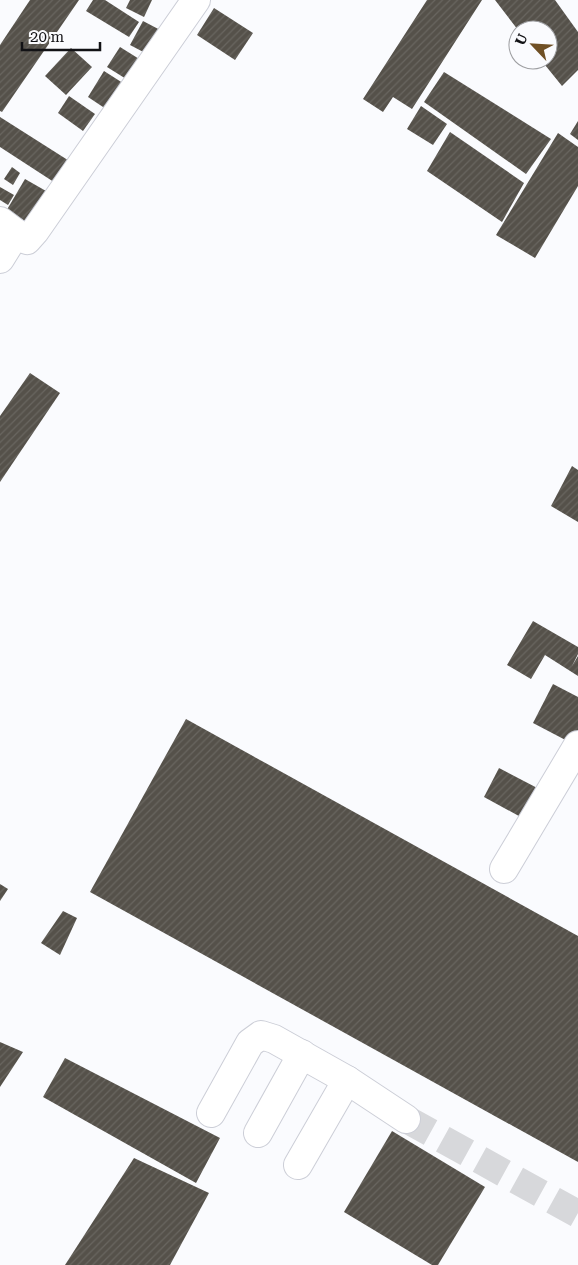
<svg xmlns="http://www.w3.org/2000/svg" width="578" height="1265" font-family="'Roboto Serif',serif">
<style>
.building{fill:url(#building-hatch)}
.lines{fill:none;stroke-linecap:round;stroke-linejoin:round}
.minor-tunnel{stroke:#d7d8db;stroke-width:28;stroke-dasharray:28 14;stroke-linecap:butt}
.minor-casing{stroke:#ccced7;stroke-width:30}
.minor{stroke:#fff;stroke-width:28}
</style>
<defs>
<pattern id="building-hatch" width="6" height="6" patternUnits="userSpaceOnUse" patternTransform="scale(1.25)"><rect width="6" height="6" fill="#55514a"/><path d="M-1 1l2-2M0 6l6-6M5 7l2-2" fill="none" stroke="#696660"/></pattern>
</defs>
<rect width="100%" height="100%" fill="#fafbfe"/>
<g class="building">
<polygon points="30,0 79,0 2,112 0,111 0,45"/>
<polygon points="93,0 105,0 139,22 129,37 86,11"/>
<polygon points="130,0 152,0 144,17 126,8"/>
<polygon points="427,0 482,0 412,109 393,97 383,112 363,99"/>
<polygon points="495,0 555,0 578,32 578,70 562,86 541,60 548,60 548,30 518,30"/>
<polygon points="214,8 253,33 235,60 197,35"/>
<polygon points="143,21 164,32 151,56 130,45"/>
<polygon points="120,47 144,62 131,82 107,67"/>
<polygon points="71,48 92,67 66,95 45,76"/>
<polygon points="104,71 126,85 109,111 88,97"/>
<polygon points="444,72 551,139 526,174 424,102"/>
<polygon points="69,96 95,114 83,131 58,113"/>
<polygon points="421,106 447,124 433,145 407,129"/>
<polygon points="0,117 74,164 60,186 0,147"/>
<polygon points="578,121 578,140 570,134"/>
<polygon points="450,132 524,183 502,222 427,171"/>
<polygon points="558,133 578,147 578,186 535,258 496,235"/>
<polygon points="12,167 20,173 13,185 4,179"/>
<polygon points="25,179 46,191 26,226 5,213"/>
<polygon points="0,187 14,195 8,205 0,200"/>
<polygon points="30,373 60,393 0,482 0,416"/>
<polygon points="572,466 578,470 578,522 551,506"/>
<polygon points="533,621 578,647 578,654 572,666 578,656 578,676 545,655 531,679 507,665"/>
<polygon points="553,684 578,697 578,739 575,745 533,723"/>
<polygon points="186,719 578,936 578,1162 90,892"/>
<polygon points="499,768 543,791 528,821 484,797"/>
<polygon points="0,884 8,889 0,901"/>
<polygon points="63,911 77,918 60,955 41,943"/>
<polygon points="0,1042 23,1052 0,1087"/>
<polygon points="65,1058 220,1138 196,1183 43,1097"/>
<polygon points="392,1131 485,1187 438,1265 432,1265 344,1212"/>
<polygon points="134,1158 209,1193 170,1265 65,1265"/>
</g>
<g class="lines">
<polyline class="minor-tunnel" points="406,1119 578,1214"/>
<g class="minor-casing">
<g id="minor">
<polyline points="0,221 16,233 0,259"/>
<polyline points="16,233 24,239 27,240 35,231 196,0"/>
<polyline points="504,869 578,745"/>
<polyline points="211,1113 250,1043 261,1035 274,1039 347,1080 406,1119"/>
<polyline points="258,1133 302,1054"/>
<polyline points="298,1165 347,1080"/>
</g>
</g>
<use href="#minor" class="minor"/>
</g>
<g transform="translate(533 45) rotate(295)"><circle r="24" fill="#fafbfe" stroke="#9d9ea1"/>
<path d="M0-4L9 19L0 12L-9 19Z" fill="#6f5025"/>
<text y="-8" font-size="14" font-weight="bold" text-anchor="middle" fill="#121215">U</text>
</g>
<path d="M22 42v8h78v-8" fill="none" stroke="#121215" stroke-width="2.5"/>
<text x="30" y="42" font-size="15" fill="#121215" stroke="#fafbfe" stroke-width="4" paint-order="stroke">20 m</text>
</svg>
